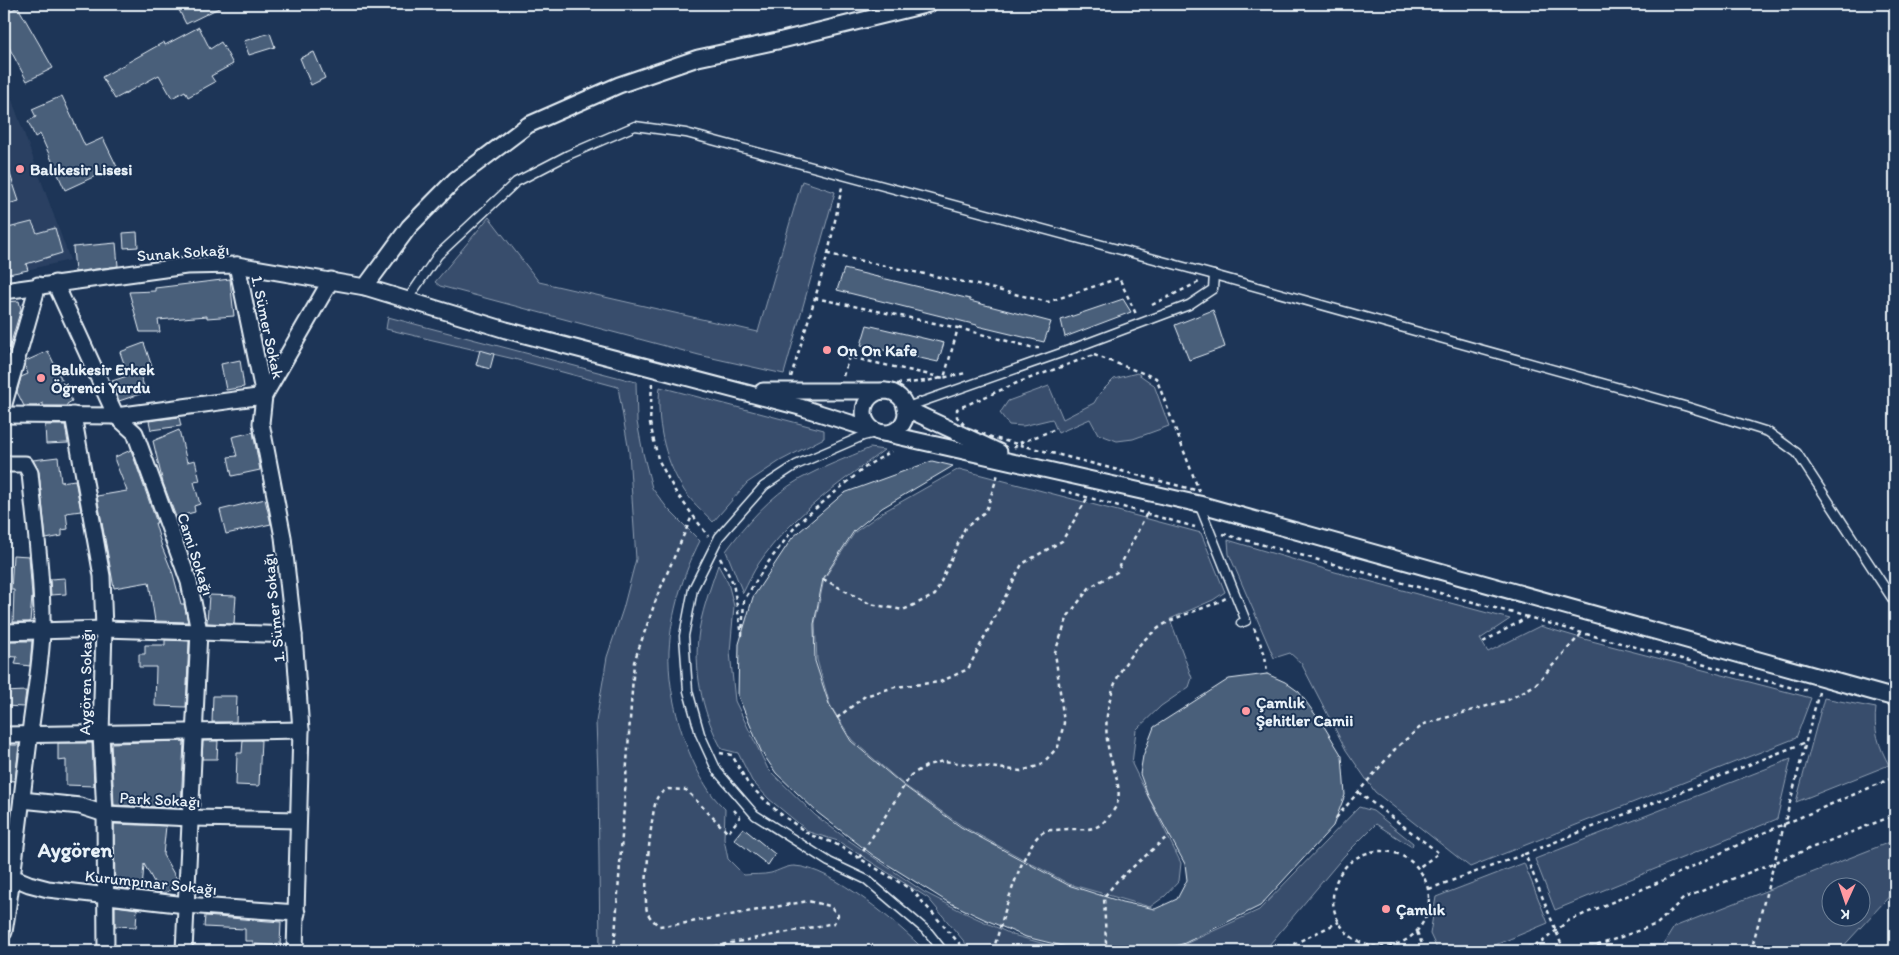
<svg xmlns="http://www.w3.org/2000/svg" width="1899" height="955" font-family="Itim,sans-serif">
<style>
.built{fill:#2a4162}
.green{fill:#374d6c;stroke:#909fb2;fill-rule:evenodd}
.building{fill:#495e7a;stroke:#e8f1f8}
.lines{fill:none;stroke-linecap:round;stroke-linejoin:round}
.service-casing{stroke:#e8f1f8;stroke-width:11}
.minor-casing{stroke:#e8f1f8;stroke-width:19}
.path{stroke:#e8f1f8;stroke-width:2.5;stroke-dasharray:4 4;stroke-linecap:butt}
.service{stroke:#1d3557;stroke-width:8}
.minor{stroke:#1d3557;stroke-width:15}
.poi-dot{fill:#ff9aa2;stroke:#1d3557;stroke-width:2}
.labels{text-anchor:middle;stroke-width:4;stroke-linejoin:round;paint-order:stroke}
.poi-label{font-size:16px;font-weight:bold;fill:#e8f1f8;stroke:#1d3557;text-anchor:start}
.street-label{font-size:16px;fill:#e8f1f8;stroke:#1d3557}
.district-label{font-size:21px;font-weight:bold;fill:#e8f1f8;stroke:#1d3557}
</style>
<rect width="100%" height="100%" fill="#1d3557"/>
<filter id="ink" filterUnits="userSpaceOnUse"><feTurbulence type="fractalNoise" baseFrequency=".02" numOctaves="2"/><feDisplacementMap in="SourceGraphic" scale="10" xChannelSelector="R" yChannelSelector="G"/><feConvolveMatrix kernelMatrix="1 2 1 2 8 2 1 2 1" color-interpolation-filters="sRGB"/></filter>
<g filter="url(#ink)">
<polygon class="built" points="4,78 70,260 4,275"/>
<g class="green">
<polygon points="802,181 835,192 784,374 699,355 440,286 435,282 489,217 539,282 758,332"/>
<path d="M388 317 636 382 637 422 643 453 652 488 668 509 700 541C683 574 671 613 669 651 667 695 685 755 710 792 714 798 720 804 725 809L724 839 728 859 744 875C753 874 763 875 771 873 778 871 786 866 794 866 832 867 899 924 925 951H600L598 773 596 722 607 657 623 609 636 559 629 452 618 387 514 359 386 329Z"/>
<polygon points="1137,373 1154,385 1169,426 1133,439 1117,441 1098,434 1090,419 1058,433 1052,419 1023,426 1009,425 1000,413 1008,401 1049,386 1063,419 1094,403 1100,393 1114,379"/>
<path d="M660 387 824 430V438L780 461 747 483 713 522C703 511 689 500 682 487 664 458 656 420 660 387Z"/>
<path d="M870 448 884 450C840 483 791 516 759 563 753 572 748 583 743 593L726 551C746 524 770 496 800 479 822 467 847 458 870 448Z"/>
<polygon points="959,469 1201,533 1225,592 1213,600 1170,619 1192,678 1189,687 1161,706 1136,730 1132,764 1181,863 1179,881 1165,896 1150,907 1069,884 962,826 904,785 852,740 830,705 817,660 815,623 824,579 855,532 883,512"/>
<polygon points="1228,540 1335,572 1510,619 1480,639 1488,652 1540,626 1584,639 1811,698 1796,738 1470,867 1375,792 1346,750 1301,663 1290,653 1274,658 1229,554"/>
<path d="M718 565 728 583 734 606 730 652 735 701 768 769 815 815 847 839 924 892 961 911 1013 935 1069 951H972L928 898 838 841 809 832 769 799 752 781 738 753 722 749C704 717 694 676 698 638 700 616 711 586 718 565Z"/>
<path d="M1824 698 1876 708C1873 729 1879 747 1889 765L1796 802Z"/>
<polygon points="1791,759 1777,819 1555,910 1535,859"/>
<polygon points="1359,807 1373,811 1413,843 1412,847 1376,824 1344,856 1264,951 1170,951 1259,910"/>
<path d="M1895 840V890L1839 951H1645L1663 945 1674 927ZM1832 888H1862V918H1832Z"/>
<polygon points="1524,863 1548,923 1481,951 1438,951 1430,934 1436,897"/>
</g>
<g class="building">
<polygon points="176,4 227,4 186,24"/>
<polygon points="18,7 53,68 27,81 4,38 4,14"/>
<polygon points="199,27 210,49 221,42 233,64 211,76 215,82 188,97 185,91 172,98 159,75 115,99 102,77 164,42 165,45"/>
<polygon points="270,33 275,47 249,55 244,41"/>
<polygon points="314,52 325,78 311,85 300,58"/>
<polygon points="62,96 85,146 103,138 119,171 104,177 102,173 65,190 40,134 35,137 28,121 36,117 32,109"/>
<polygon points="4,162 6,162 19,201 4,205"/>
<polygon points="32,222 37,233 55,228 62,253 26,264 28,270 4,275 4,229"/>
<polygon points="137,232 138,247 124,248 123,233"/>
<polygon points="116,243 118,266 75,272 73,247"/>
<polygon points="844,269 970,299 970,301 1051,322 1044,342 977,326 977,325 837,290"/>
<polygon points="230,279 234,316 207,318 207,316 158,320 160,332 140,332 129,292 155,291 155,288"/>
<polygon points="1123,299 1131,312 1065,337 1061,320"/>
<polygon points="19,301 21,309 6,359 4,359 4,302"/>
<polygon points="1213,310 1225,347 1189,360 1175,325"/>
<polygon points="867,325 944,343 938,362 861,345"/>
<polygon points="144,343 152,367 128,375 120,352"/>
<polygon points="480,350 494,354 490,369 476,365"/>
<polygon points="48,351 72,401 67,404 67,406 43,406 43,403 36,406 24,406 17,392 21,377 28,374 25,366 26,361"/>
<polygon points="240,360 244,387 226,390 221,364"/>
<polygon points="139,372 146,392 119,401 112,381"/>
<polygon points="179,417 181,426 151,430 149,421"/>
<polygon points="45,425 65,425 68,443 46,444"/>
<polygon points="179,430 187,462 195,460 200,481 194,482 200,504 194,506 195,512 176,517 163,483 153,441"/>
<polygon points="253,432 260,470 232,476 228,457 237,456 232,437"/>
<polygon points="131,450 157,523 155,523 162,547 173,574 181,604 184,604 188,622 155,621 149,582 114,588 97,496 127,491 115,461 115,457"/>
<polygon points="58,457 61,482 75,480 81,511 66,513 68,529 62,530 62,536 46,539 39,472 33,460"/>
<polygon points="932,461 953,466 882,508 854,531 823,579 814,624 815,661 829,704 851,741 904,786 961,827 1068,885 1122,902 1155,909 1177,899 1187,880 1185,864 1148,796 1140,774 1143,756 1154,727 1229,679 1267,674 1285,682 1299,692 1325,728 1342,756 1345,795 1333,826 1260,906 1185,943 1161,951 1083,951 1026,937 986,920 946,901 874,856 818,813 776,773 761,751 738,696 739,644 753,597 792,538 844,493"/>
<polygon points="265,499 271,524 226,534 220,510"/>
<polygon points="13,555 29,556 32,596 30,622 13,622 14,590 11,590"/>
<polygon points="65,578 66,594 51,595 50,579"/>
<polygon points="209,595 236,596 234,624 207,623"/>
<polygon points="165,640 189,641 186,707 155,706 156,667 139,667 139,654 145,654 145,645 165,645"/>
<polygon points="4,641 32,641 30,666 15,664 17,657 4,656"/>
<polygon points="26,691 24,707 4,706 4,692"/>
<polygon points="213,696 237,696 236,722 212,722"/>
<polygon points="243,740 261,740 259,786 236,785 237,753 242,753"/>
<polygon points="184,741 181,808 114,805 111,743"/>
<polygon points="203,741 218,741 217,759 202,759"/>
<polygon points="58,743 92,743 94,786 66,785 66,760 58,761"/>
<polygon points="4,745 19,745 15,781 4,780"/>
<polygon points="114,824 166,826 163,855 178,881 178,886 165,893 160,893 144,864 142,890 115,887"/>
<polygon points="743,828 775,854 768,865 734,839"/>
<polygon points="115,906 137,909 136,927 115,926"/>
<polygon points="205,916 281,922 280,946 253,944 253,941 245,941 245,929 204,927"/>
</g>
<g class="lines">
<g class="service-casing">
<g id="service">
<polyline points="407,300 438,255 516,182 568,155 635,126 686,133 1214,275 1688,407 1768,432 1797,453 1895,603"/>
<polyline points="907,407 1061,353 1189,305 1213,289 1214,275"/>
<polyline points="875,433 863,436 796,465 764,486 719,537 693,589 684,636 688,691 700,734 717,771 755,815 829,862 867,880 928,932 943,951"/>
<polyline points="1199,504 1246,621 1241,623"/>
</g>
</g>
<g class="minor-casing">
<g id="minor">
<polyline points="55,283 116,416 135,433 189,582 199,631 184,951"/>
<polyline points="365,287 409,227 456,179 528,125 619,85 698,58 782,40 929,4"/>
<polyline points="4,291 186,266 237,265 365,287 506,330 800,407 879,432 1199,504 1895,698"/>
<polyline points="763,391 885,391"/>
<circle cx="885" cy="412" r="21"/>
<polyline points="4,404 38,285"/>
<polyline points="905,408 999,452"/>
<polyline points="4,415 116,416 264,396 237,265"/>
<polyline points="73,415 102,576 104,629 101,734 105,814 106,951"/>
<path d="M4 464H25L30 473C35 525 43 579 42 631 41 663 35 694 31 725 22 794 15 863 4 932"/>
<polyline points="4,632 104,629 294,635"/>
<polyline points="4,735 301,730"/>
<polyline points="22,800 80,806 105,814 191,818 298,820"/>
<polyline points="5,874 29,884 48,889 186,905 297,913"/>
<polyline points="295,951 301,730 294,635 283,537 261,423 264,396 331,280"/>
</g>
</g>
<g class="path">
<polyline points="828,254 842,187"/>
<polyline points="1152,305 1199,282"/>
<polyline points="958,328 1034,348 1039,348"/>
<polygon points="1094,355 1156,378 1199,491 994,438 966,427 957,417 957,409 1017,383"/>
<polyline points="843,376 849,357 944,378 958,328 815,298 828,254 973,284 1048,302 1119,278 1136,314"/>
<polyline points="791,377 815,298"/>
<polyline points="652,383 650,423 658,459 675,491 708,536"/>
<polyline points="897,384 927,381 966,373"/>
<polyline points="1014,448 1017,444 1056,429"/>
<polyline points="1061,490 1195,527"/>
<polyline points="1223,534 1528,617"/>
<polyline points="720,558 733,583 742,635 744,600 767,564 798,523 868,465 892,451"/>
<polyline points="823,579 870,604 903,610 935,595 965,528 986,511 998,474"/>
<polyline points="1254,628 1265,655 1267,674"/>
<polyline points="1483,642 1528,617 1582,633 1801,690 1808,690"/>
<polyline points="837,718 865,696 895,687 940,682 968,669 1022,564 1062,541 1088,497"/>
<polyline points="720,753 732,755 748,784 778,812 810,835 834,843 912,890 966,951"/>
<polyline points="1358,792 1439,853 1418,868"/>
<polyline points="1336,818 1396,748 1424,724 1508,700 1535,685 1582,633"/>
<circle cx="1381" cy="899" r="48"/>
<polyline points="859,858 911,775 928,765 943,761 1021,771 1041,765 1058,747 1064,723 1055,652 1068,616 1090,587 1117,572 1147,513"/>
<polyline points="1429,889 1525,854"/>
<polyline points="1417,932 1425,951"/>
<polyline points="614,951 634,662 658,594 692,516"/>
<path d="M691 951 834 923 838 915 830 906 808 901 680 924 659 926C654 921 649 918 647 911 643 900 651 810 657 798 659 794 664 791 668 789L686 790 728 833 740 817 734 810"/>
<path d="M993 951C1001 926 1022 841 1045 831 1048 830 1053 830 1056 830 1086 826 1096 838 1115 808 1124 793 1114 771 1110 756 1097 706 1120 653 1163 625 1183 613 1206 609 1226 598"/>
<polyline points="1103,951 1106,943 1104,897 1117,881 1169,835"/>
<polyline points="1279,951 1339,922"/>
<polyline points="1519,951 1542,942 1568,921 1666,879 1761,834 1895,777"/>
<polyline points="1564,951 1525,854 1806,742"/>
<polyline points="1582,951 1657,924 1684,898 1895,815"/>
<polyline points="1751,951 1819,692"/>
</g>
<use href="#service" class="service"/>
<use href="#minor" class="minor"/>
</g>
</g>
<g class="poi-dot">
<circle cx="20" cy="169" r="5"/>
<circle cx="827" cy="350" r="5"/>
<circle cx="41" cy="378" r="5"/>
<circle cx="1246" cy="711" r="5"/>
<circle cx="1386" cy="909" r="5"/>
</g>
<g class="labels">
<g class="poi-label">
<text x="30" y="175">Balıkesir Lisesi</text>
<text x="837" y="356">On On Kafe</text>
<text x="51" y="375">Balıkesir Erkek<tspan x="51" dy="18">Öğrenci Yurdu</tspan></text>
<text x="1256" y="708">Çamlık<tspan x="1256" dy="18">Şehitler Camii</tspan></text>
<text x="1396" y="915">Çamlık</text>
</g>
<g class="street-label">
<text transform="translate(183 252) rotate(-4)" y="6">Sunak Sokağı</text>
<text transform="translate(268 327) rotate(78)" y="6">1. Sümer Sokak</text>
<text transform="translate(196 554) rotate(72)" y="6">Cami Sokağı</text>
<text transform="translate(273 608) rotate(-96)" y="6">1. Sümer Sokağı</text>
<text transform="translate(85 682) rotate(-89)" y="6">Aygören Sokağı</text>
<text transform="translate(160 799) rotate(3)" y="6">Park Sokağı</text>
<text transform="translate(151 882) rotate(6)" y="6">Kurumpınar Sokağı</text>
</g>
<g class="district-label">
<text x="75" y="857">Aygören</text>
</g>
</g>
<rect width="1899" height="955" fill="none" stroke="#1d3557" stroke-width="20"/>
<rect x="10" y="10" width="1879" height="935" fill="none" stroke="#e8f1f8" stroke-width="2" filter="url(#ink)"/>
<g transform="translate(1846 902) rotate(183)"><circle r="24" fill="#1d3557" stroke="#6e8097"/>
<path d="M0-4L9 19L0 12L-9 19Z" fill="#ff9aa2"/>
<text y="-8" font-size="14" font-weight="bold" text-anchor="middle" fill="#e8f1f8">K</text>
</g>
</svg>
